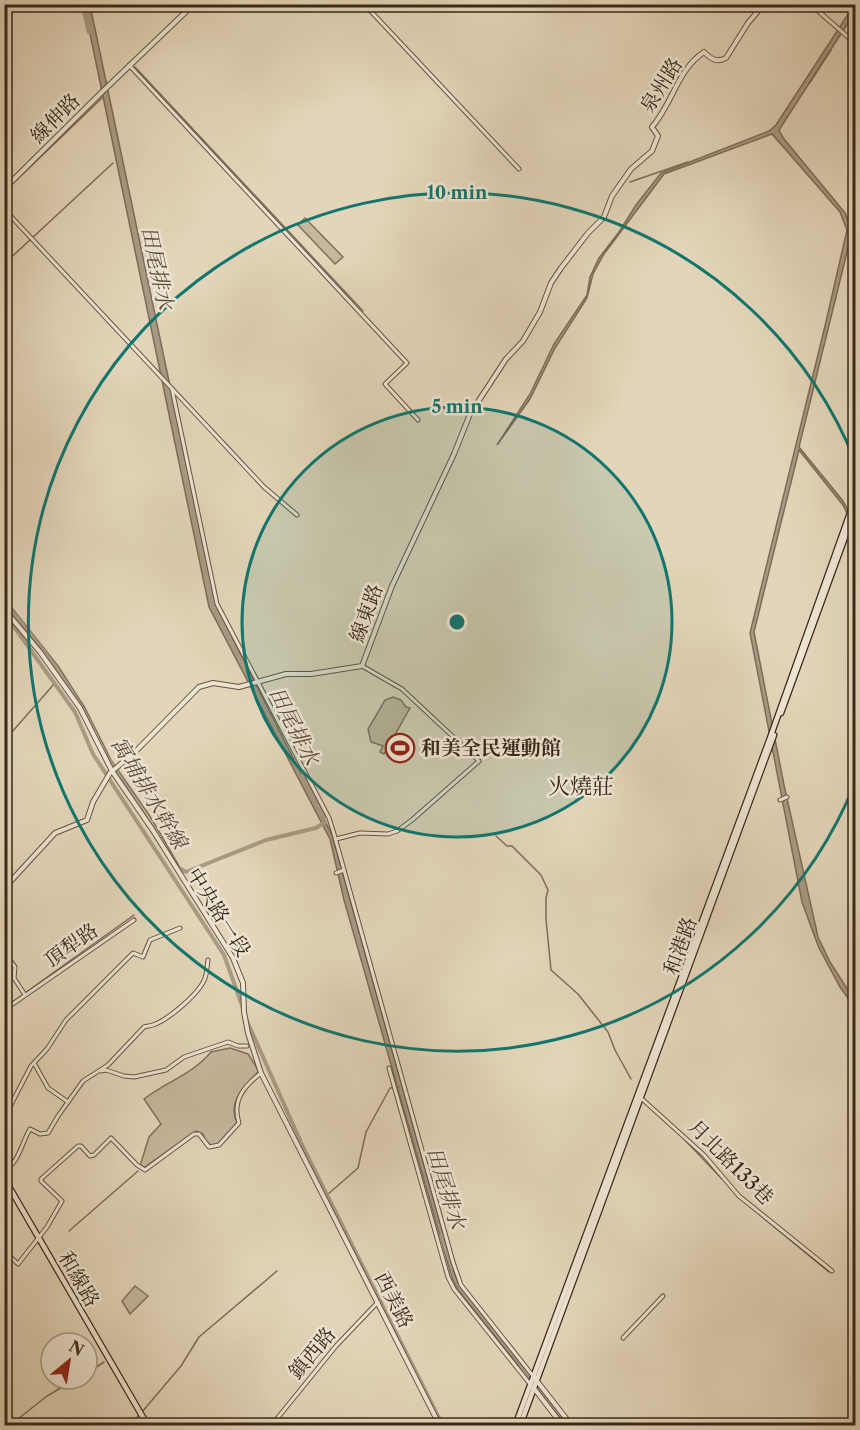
<svg xmlns="http://www.w3.org/2000/svg" width="860" height="1430" font-family="'Libre Caslon Text','Noto Serif TC',serif">
<style>
.green{fill:#c6b89e;stroke:#80705c;stroke-width:1.5}
.water{fill:#a99a83;stroke:#7c6c59;stroke-width:1.5}
.lines{fill:none;stroke-linecap:round;stroke-linejoin:round}
.stream{stroke:#7c6c59;stroke-width:1.5}
.canal{stroke:#a99a83;stroke-width:4}
.river{stroke:#a99a83;stroke-width:7}
.minor-casing{stroke:#645342;stroke-width:5}
.tertiary-casing{stroke:#645342;stroke-width:6}
.secondary-casing{stroke:#39281a;stroke-width:7}
.minor{stroke:#ede4d2;stroke-width:3}
.tertiary{stroke:#ede4d2;stroke-width:4}
.secondary{stroke:#ede4d2;stroke-width:4.5}
.ring{fill:none;stroke:#0f766e;stroke-width:3}
.labels{text-anchor:middle;stroke-width:5;stroke-linejoin:round;paint-order:stroke}
.street-label{font-size:20px;fill:#39281a;stroke:#ede4d2}
.poi-label{font-size:20px;font-weight:bold;fill:#39281a;stroke:#ede4d2;text-anchor:start}
.water-label{font-size:21px;font-style:italic;fill:#5b4a3a;stroke:#ede4d2}
.quarter-label{font-size:22px;fill:#39281a;stroke:#ede4d2}
.centre{fill:#0f766e;stroke:#ede4d2;stroke-width:3}
.ring-label{font-size:18px;text-anchor:middle;font-weight:bold;fill:#0f766e;stroke:#ede4d2;stroke-width:5;stroke-linejoin:round;paint-order:stroke}
</style>
<rect width="100%" height="100%" fill="#e3d5b9"/>
<filter id="stains"><feTurbulence type="fractalNoise" baseFrequency=".00333" numOctaves="4"/><feColorMatrix values="0 0 0 0 .2 0 0 0 0 .09 0 0 0 0 .02 0 0 0 .5 -.17"/></filter>
<radialGradient id="worn" r=".72"><stop offset=".6" stop-color="#630" stop-opacity="0"/><stop offset="1" stop-color="#630" stop-opacity=".3"/></radialGradient>
<g class="green">
<polygon points="305,218 343,257 335,264 298,225"/>
<polygon points="393,697 401,700 406,707 410,708 384,754 380,752 383,746 371,742 368,729 385,700"/>
<path d="M230 1048 248 1054 259 1071C245 1086 227 1102 237 1123L220 1143 212 1146 205 1140 203 1134 196 1131 145 1167 140 1166 149 1137 161 1124 144 1099C166 1082 193 1074 211 1052Z"/>
<polygon points="135,1286 148,1296 130,1314 122,1301"/>
</g>
<g class="water">
<polygon points="84,5 90,5 216,605 332,835 452,1266 458,1283 527,1371 526,1375 458,1290 452,1278 344,900 330,839 209,607"/>
<polygon points="854,5 855,12 779,130 784,139 845,213 850,226 849,244 799,447 843,501 848,510 847,513 843,505 799,450 754,632 784,785 818,937 830,962 855,1001 855,1008 840,987 819,948 802,902 750,633 825,326 847,230 840,212 772,134 664,174 604,254 593,274 587,298 555,348 530,399 497,445 530,394 554,344 587,295 590,277 599,258 619,232 636,205 661,173 769,131 776,125"/>
</g>
<g class="lines">
<g class="stream">
<polyline points="135,67 363,311"/>
<polyline points="809,84 831,50"/>
<polyline points="630,182 688,162"/>
<polyline points="4,192 103,97"/>
<polyline points="4,264 113,163"/>
<polyline points="4,598 58,666 85,708 111,760 151,818 179,866"/>
<polyline points="4,741 55,683"/>
<polyline points="496,836 507,846 512,846 541,875 548,890 546,898 546,919 551,970 578,994 608,1032 615,1050 631,1079"/>
<polyline points="4,1008 134,915"/>
<polyline points="684,1139 722,1179"/>
<polyline points="327,1195 358,1168 366,1132 390,1088 399,1087"/>
<polyline points="760,1215 829,1272"/>
<polyline points="69,1231 138,1171"/>
<polyline points="87,1373 104,1362"/>
<polyline points="142,1412 181,1366 199,1337 277,1271"/>
<polyline points="9,1426 47,1396 76,1379"/>
<polyline points="129,1426 139,1415"/>
</g>
<g class="canal">
<path d="M4 602C37 641 70 683 93 729"/>
<polyline points="4,617 17,631 75,712 93,754 224,955 244,1011"/>
<polyline points="107,757 155,831"/>
<polyline points="176,866 186,872 266,840 316,828 325,822"/>
<polyline points="247,1021 303,1147 443,1426"/>
</g>
<g class="river">
<polyline points="84,4 90,31"/>
<polyline points="304,777 323,816"/>
<polyline points="443,1236 453,1265"/>
<polyline points="522,1368 567,1426"/>
</g>
<g class="minor-casing">
<g id="minor">
<polyline points="364,4 519,169"/>
<polyline points="810,4 856,44"/>
<polyline points="129,65 407,363 385,384 418,420"/>
<polyline points="4,209 264,487 297,515"/>
<polyline points="172,389 217,604 329,818 334,834 453,1262 461,1285 533,1376"/>
<polyline points="780,800 787,797"/>
<polyline points="336,839 360,833 388,834 397,831 412,820 479,761 402,689 362,666"/>
<polyline points="336,873 344,870"/>
<polyline points="4,951 15,967 14,978 25,995"/>
<polyline points="4,1010 134,920"/>
<polyline points="34,1063 48,1088 68,1102"/>
<polyline points="389,1068 448,1277 454,1289 530,1384"/>
<polyline points="101,1071 106,1070 124,1076 134,1077 166,1070 184,1057 228,1042 238,1046 247,1046"/>
<polyline points="641,1098 704,1155 739,1196 832,1271"/>
<polyline points="4,1118 31,1066 47,1049 66,1020 133,953 143,957 150,940 180,928"/>
<path d="M4 1171C20 1161 21 1144 30 1129L40 1134 48 1133 58 1116 83 1081 108 1065 144 1027C147 1026 150 1026 153 1025 168 1020 200 993 205 978 207 973 207 966 208 960"/>
<path d="M4 1251 18 1264 47 1227 62 1201 41 1181V1179L78 1146H81L90 1156 94 1155 111 1138 137 1165 145 1170 194 1134H199L209 1147 219 1145 239 1123C232 1101 243 1087 261 1073"/>
<polyline points="623,1338 663,1296"/>
<polyline points="271,1426 336,1346 378,1302"/>
</g>
</g>
<g class="tertiary-casing">
<g id="tertiary">
<polyline points="4,189 101,93 194,4"/>
<polyline points="4,609 40,652 80,708 112,771 152,829 233,958 243,983 244,1012 248,1033 261,1073 440,1426"/>
<path d="M4 890 10 882 55 833 87 820 93 802 110 773 135 752 199 687 213 683 239 687 286 674H311L362 666 392 586 454 454 470 414 506 359 523 341 540 312 551 283 561 268 588 233 604 217 612 196 631 169 652 151 658 136 652 127C673 103 677 70 704 52 711 59 717 63 726 58L748 23 764 4"/>
<polyline points="533,1376 572,1426"/>
<polyline points="533,1387 563,1426"/>
</g>
</g>
<g class="secondary-casing">
<g id="secondary">
<polyline points="781,713 856,507"/>
<polyline points="4,1178 148,1426"/>
<polyline points="515,1426 770,738 856,496"/>
<polyline points="520,1426 774,735"/>
</g>
</g>
<use href="#minor" class="minor"/>
<use href="#tertiary" class="tertiary"/>
<use href="#secondary" class="secondary"/>
</g>
<circle cx="457" cy="622" r="215" fill="#0f766e" fill-opacity=".12"/>
<g class="ring">
<circle cx="457" cy="622" r="215"/>
<path d="M855 783A429 429 0 1 1 855 461"/>
</g>
<defs>
<g id="stadium-ring" transform="scale(1.5)"><circle r="9.5" fill="#ede4d2" stroke="#8f2418" stroke-width="1.5"/><path d="M0-5a6.5 5 0 1 0 0 10a6.5 5 0 1 0 0-10ZM-3.5-1.8h7v3.6h-7Z" fill="#8f2418"/></g>
</defs>
<g fill-rule="evenodd">
<use href="#stadium-ring" x="400" y="748"/>
</g>
<g class="labels">
<g class="street-label">
<text transform="translate(661 85) rotate(-58)" y="7">泉州路</text>
<text transform="translate(55 118) rotate(-45)" y="7">線伸路</text>
<text transform="translate(366 613) rotate(-70)" y="7">線東路</text>
<text transform="translate(219 912) rotate(58)" y="7">中央路一段</text>
<text transform="translate(71 945) rotate(-35)" y="7">頂犁路</text>
<text transform="translate(680 946) rotate(-70)" y="7">和港路</text>
<text transform="translate(731 1162) rotate(45)" y="7">月北路133巷</text>
<text transform="translate(79 1279) rotate(60)" y="7">和線路</text>
<text transform="translate(394 1300) rotate(63)" y="7">西美路</text>
<text transform="translate(312 1353) rotate(-50)" y="7">鎮西路</text>
</g>
<g class="poi-label">
<text x="421" y="755">和美全民運動館</text>
</g>
<g class="water-label">
<text transform="translate(157 268) rotate(78)" y="7">田尾排水</text>
<text transform="translate(294 726) rotate(63)" y="7">田尾排水</text>
<text transform="translate(149 793) rotate(59)" y="7">寓埔排水幹線</text>
<text transform="translate(446 1188) rotate(73)" y="7">田尾排水</text>
</g>
<g class="quarter-label">
<text x="581" y="794">火燒莊</text>
</g>
</g>
<circle cx="457" cy="622" r="9" class="centre"/>
<g class="ring-label">
<text x="457" y="199">10 min</text>
<text x="457" y="413">5 min</text>
</g>
<rect width="860" height="1430" fill="none" stroke="#e3d5b9" stroke-width="24"/>
<rect x="6" y="6" width="848" height="1418" fill="none" stroke="#39281a" stroke-width="3"/>
<rect x="12" y="12" width="836" height="1406" fill="none" stroke="#39281a" stroke-width="1.5"/>
<g transform="translate(69 1361) rotate(30)"><circle r="28" fill="#ede4d2" stroke="#a59988" stroke-width="1.5"/>
<path d="M0-4.5L10 22L0 15L-10 22Z" fill="#8f2418"/>
<text y="-9" font-size="16" font-weight="bold" text-anchor="middle" fill="#39281a">N</text>
</g>
<rect width="100%" height="100%" filter="url(#stains)"/>
<rect width="100%" height="100%" fill="url(#worn)"/>
</svg>
